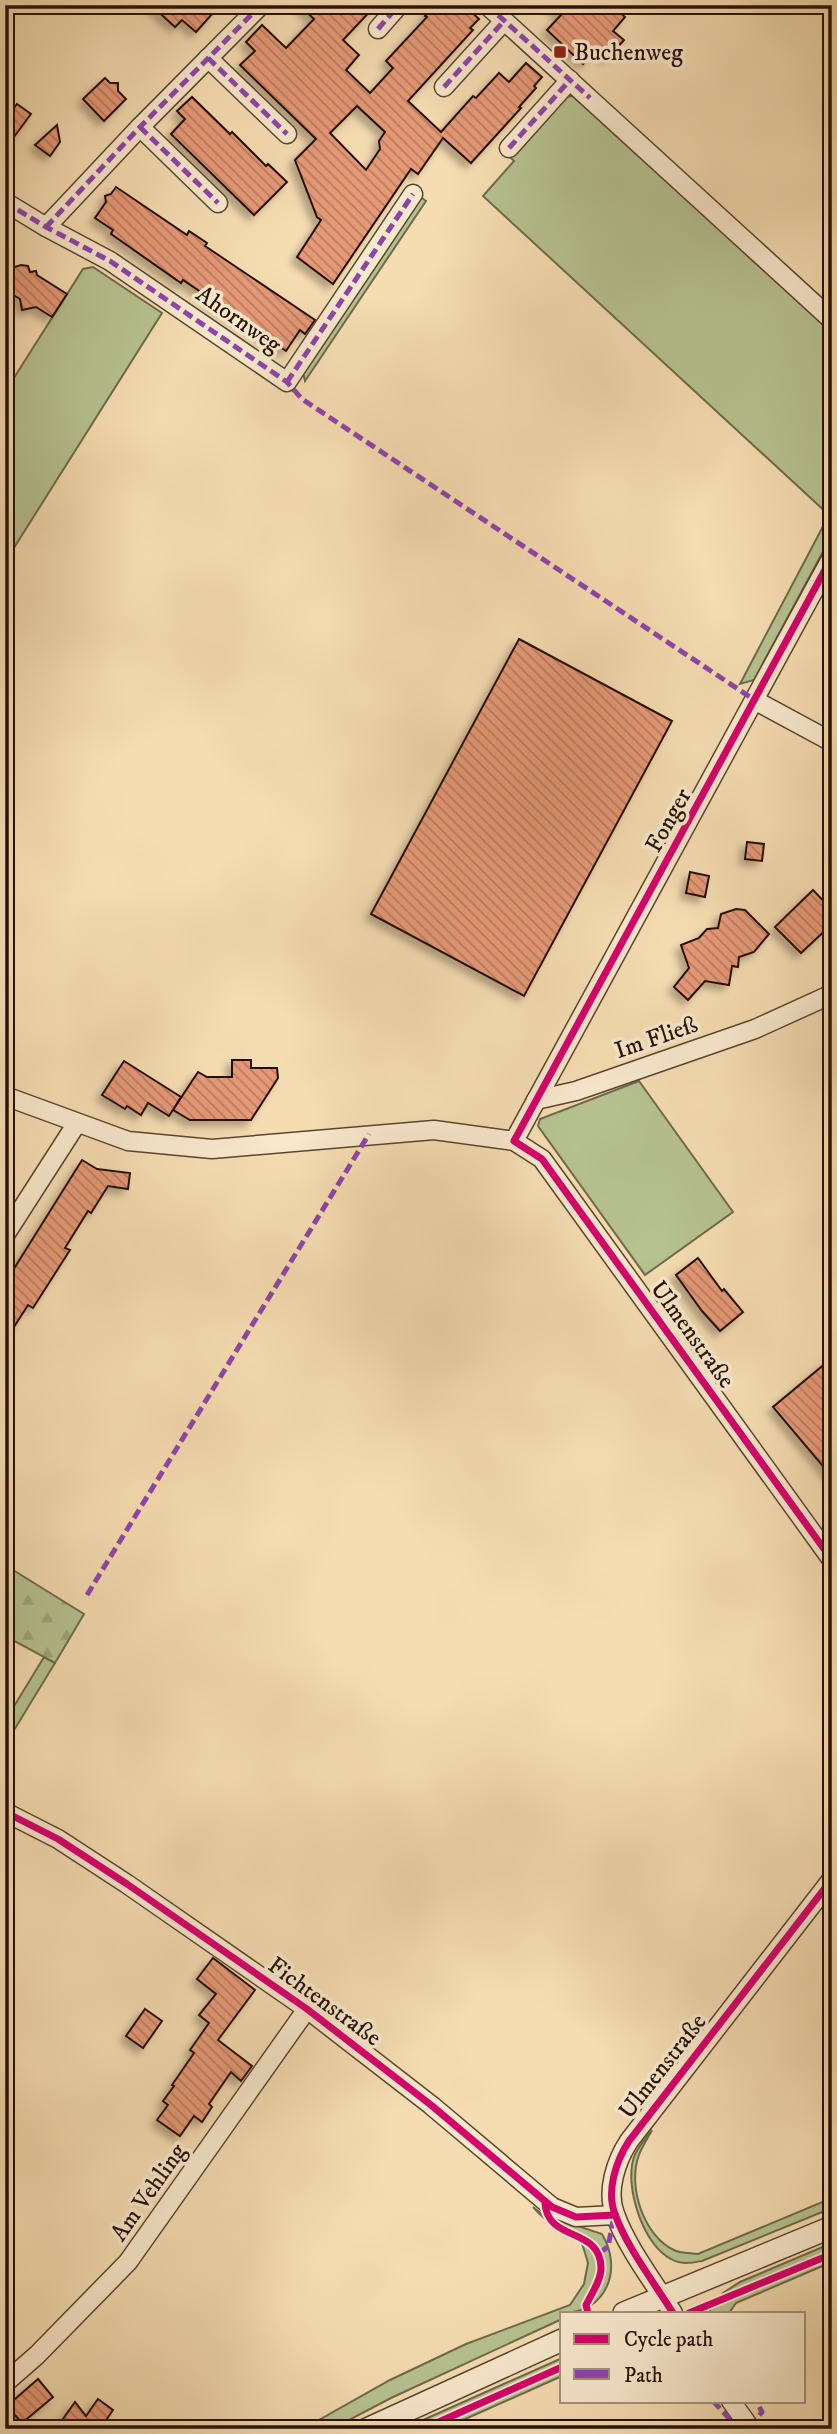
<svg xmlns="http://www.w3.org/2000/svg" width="837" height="2434" font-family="'IM FELL DW Pica',serif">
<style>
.green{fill:#b6c290;stroke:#6e6a4b;stroke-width:2}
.forest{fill:url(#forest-firs);stroke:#6e6a4b;stroke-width:2}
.building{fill:url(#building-back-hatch);stroke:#261106;stroke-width:2;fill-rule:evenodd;filter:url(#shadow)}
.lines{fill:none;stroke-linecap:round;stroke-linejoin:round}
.minor-casing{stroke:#5a4431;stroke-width:21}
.tertiary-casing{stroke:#5a4431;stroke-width:24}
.minor{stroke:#f8e8cc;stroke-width:18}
.tertiary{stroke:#f8e8cc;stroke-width:21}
.quiet{stroke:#8e44ad;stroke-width:5;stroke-dasharray:10 5;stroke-linecap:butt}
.cycleway-casing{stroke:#f8e8cc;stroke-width:11}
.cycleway{stroke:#d6006c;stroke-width:7}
.poi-dot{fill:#8f2418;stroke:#f8e8cc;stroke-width:2.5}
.labels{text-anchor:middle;stroke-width:7;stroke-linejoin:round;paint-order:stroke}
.poi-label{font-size:24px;fill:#261106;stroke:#f8e8cc;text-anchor:start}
.street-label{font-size:24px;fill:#261106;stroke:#f8e8cc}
</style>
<defs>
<pattern id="forest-firs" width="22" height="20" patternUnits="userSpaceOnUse" patternTransform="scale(1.75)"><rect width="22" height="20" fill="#b6c290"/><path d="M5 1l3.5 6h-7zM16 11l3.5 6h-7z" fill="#9ca67b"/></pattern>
<pattern id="building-back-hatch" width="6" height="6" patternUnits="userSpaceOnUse" patternTransform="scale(1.75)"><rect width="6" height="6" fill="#e59977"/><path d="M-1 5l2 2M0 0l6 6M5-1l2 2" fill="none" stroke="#b97b60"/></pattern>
<filter id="shadow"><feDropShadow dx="-5.5" dy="5.5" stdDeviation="3.5" flood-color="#0004"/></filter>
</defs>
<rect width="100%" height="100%" fill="#f5dcb1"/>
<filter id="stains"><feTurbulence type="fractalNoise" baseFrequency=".00286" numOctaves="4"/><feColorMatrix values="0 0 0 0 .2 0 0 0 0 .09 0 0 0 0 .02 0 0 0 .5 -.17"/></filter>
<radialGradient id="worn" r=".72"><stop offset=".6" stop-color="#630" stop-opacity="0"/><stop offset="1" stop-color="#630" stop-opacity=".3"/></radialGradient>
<g class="green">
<polygon points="574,96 832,333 832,535 754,680 740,684 829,515 483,196 514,161 508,155 561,97"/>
<polygon points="419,196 426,201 305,381 302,368"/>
<polygon points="93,267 162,313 5,562 5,392 83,269"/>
<polygon points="639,1081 733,1212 645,1275 538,1126 540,1119"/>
<polygon points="44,1657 55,1663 5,1745 5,1721"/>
<path d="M652 2130C648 2138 642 2146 639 2155 627 2186 644 2238 676 2251 682 2253 692 2253 698 2254L832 2198V2208L702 2261C691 2263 681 2265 671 2259 643 2245 624 2186 634 2157 637 2148 646 2138 652 2130Z"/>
<path d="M533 2207 542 2214 602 2234C623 2269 607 2313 562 2313V2319L391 2398 332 2429H303L390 2380 466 2344 570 2305 584 2284 588 2263 581 2240C561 2231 547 2223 533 2207Z"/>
<polygon points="832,2243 832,2262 736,2303 729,2313 708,2313 723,2293 740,2282"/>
<polygon points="562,2358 562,2376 443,2429 403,2429"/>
</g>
<polygon class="forest" points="5,1565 84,1614 55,1663 5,1636"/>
<g class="building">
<polygon points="151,5 204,5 213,13 196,32 182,20 175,27"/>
<path d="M299 5H376L343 40 359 55 346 70 370 93 393 68 386 61 427 17 425 16 434 5H464L479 19 470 28 473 30 408 101 441 132 473 96 476 98 499 73 509 82 526 63 542 77 534 86 536 88 519 107 521 108 471 163 443 138 418 174 411 169 333 284 297 257 321 220 317 217 295 160 316 139 240 65 255 51 246 42 262 25 286 48 314 19ZM357 106 385 132 379 141 380 149 366 170 330 133Z"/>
<polygon points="550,5 612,5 625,17 613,31 624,40 608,58 597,49 583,64 547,30 561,15"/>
<polygon points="105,78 110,83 118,83 118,91 126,99 104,121 83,99"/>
<polygon points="192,97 230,134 232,132 266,166 268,164 287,182 254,215 171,134 185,119 177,111"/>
<polygon points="17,104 31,114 5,149 5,120"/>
<polygon points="57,125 60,142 50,156 35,145"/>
<polygon points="116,187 187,235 189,231 207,243 205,246 315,320 305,334 300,330 286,351 210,302 211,299 183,280 181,283 111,234 113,230 95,218 106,202 105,196 111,194"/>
<polygon points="21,265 28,266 30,272 36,271 37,275 67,294 52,317 36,307 22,310 20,299 5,290 5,270"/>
<polygon points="519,639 672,721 524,996 371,914"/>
<polygon points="747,842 764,844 762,861 745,859"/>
<polygon points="690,872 709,876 705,897 686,893"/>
<polygon points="813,890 832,910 832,924 801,953 775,927"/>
<polygon points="736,909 745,910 769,934 754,952 739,957 738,967 732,966 729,985 705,981 688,1000 674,987 689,968 681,945 699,938 707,929 718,928 721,914"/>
<polygon points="232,1060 251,1060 251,1068 277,1068 278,1078 251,1120 190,1120 173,1110 198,1072 207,1077 232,1077"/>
<polygon points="124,1061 181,1097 169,1116 148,1103 141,1115 127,1106 125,1109 102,1095"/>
<polygon points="82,1160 97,1169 130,1173 128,1189 108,1186 91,1213 88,1211 65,1248 70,1250 33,1308 28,1305 5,1341 5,1283"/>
<polygon points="698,1258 722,1291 724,1289 743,1312 720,1331 702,1311 676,1275"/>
<polygon points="832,1358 832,1477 773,1407"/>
<polygon points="213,1958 255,1990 218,2040 252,2066 241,2081 231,2072 209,2104 212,2107 202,2122 194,2116 180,2136 157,2120 168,2105 163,2101 174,2086 172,2085 194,2053 190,2050 209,2023 199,2015 216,1994 197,1979"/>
<polygon points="145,2009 162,2021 143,2048 126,2036"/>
<polygon points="38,2379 53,2397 22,2423 7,2406"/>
<polygon points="98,2399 113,2410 100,2429 56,2429 75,2402 86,2416"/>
</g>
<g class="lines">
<g class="minor-casing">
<g id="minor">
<polyline points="487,5 832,320"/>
<polyline points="378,29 399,5"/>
<polyline points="208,58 287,134"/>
<polyline points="444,87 504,21"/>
<polyline points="140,127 218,203"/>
<polyline points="509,148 570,80"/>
<polyline points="5,202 46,227 110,261 287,382 413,194"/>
<polyline points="46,227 140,127 261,5"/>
<polyline points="756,701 832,742"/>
<polyline points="5,1096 128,1141 212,1149 434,1130 514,1141 542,1159 832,1560"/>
<polyline points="536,1100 576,1091 755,1029 832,994"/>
<polyline points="514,1141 832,557"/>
<polyline points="5,1235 77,1123"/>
<polyline points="5,1812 58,1839 127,1884 307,2009 431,2105 552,2207 576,2217 615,2215"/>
<path d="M673 2313C655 2284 626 2246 615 2214 606 2191 616 2161 629 2141L832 1879"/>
<polyline points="5,2383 37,2355 128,2262 307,2009"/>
<polyline points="731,2401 751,2429"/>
</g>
</g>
<g class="tertiary-casing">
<g id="tertiary">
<polyline points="624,2313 832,2227"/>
<polyline points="367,2429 562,2340"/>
</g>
</g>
<use href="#minor" class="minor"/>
<use href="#tertiary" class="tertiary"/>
<g class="quiet">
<polyline points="487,5 590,98"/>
<polyline points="378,29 399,5"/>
<polyline points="208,58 287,134"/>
<polyline points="444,87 504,21"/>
<polyline points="140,127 218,203"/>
<polyline points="509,148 570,80"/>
<polyline points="5,202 46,227 110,261 287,382 302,399 756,701"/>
<polyline points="46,227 140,127 261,5"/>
<polyline points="287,382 413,194"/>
<polyline points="87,1595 369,1134"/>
<polyline points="599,2253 608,2247 614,2216"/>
<polyline points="713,2401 739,2429"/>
<polyline points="750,2427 762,2412 756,2401"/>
</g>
<g class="cycleway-casing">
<g id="cycleway">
<polyline points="832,557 514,1141 542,1159 832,1560"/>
<polyline points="5,1812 58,1839 127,1884 307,2009 431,2105 552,2207 576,2217 615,2215"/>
<path d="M545 2202C546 2243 602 2226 601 2269 601 2280 591 2295 586 2305L588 2313"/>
<path d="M673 2313C655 2284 626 2246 615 2214 606 2191 616 2161 629 2141L832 1879"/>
<polyline points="689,2313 832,2254"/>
<polyline points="423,2429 562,2367"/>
</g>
</g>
<use href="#cycleway" class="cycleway"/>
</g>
<rect class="poi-dot" x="553" y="45" width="14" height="14" rx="3.5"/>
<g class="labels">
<g class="poi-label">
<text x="574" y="60">Buchenweg</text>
</g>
<g class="street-label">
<text transform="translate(239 319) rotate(35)" y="8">Ahornweg</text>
<text transform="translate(668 820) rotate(-61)" y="8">Fonger</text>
<text transform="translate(656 1037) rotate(-19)" y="8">Im Fließ</text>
<text transform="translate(693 1334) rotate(54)" y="8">Ulmenstraße</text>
<text transform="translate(325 2001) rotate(36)" y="8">Fichtenstraße</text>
<text transform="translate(662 2066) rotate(-52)" y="8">Ulmenstraße</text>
<text transform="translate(148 2192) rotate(-55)" y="8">Am Vehling</text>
</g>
</g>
<rect width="837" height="2434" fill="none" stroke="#f5dcb1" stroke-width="28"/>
<rect x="7" y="7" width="823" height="2420" fill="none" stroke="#261106" stroke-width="3.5"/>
<rect x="14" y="14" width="809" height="2406" fill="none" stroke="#261106" stroke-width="2"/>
<rect x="560" y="2312" width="245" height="91" fill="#f8e8cc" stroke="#a4927d" stroke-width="2"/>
<rect x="574" y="2334" width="35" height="10" fill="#d6006c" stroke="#a4927d" stroke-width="2"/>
<text x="624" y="2346" font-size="21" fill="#261106">Cycle path</text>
<rect x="574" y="2369" width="35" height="10" fill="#8e44ad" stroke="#a4927d" stroke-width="2"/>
<text x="624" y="2382" font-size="21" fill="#261106">Path</text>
<rect width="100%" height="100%" filter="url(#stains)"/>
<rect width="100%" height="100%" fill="url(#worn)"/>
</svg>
